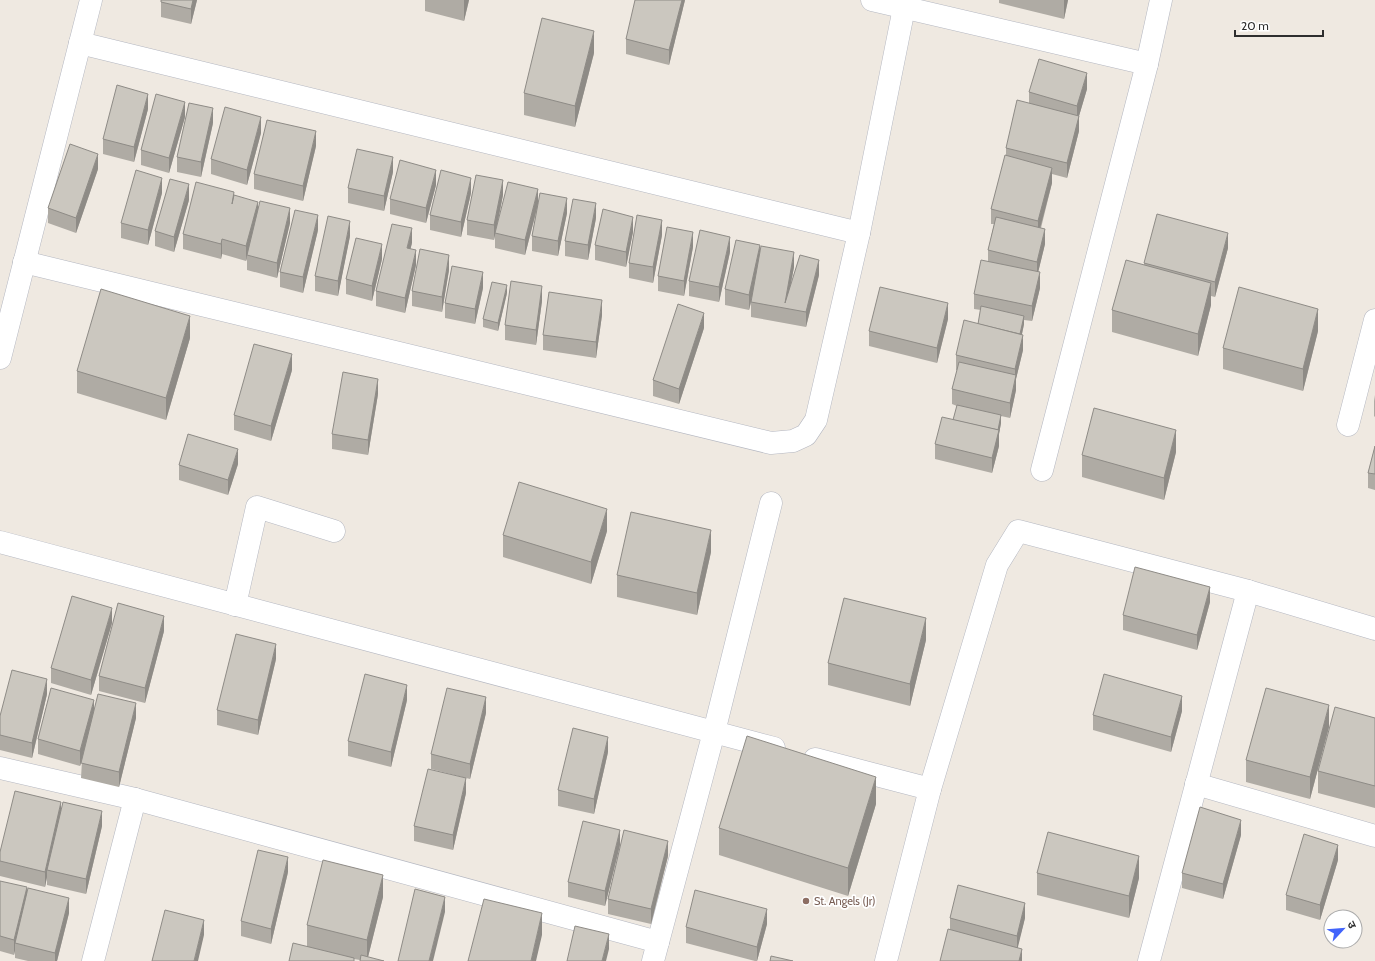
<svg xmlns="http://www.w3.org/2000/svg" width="1375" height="961" font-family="Cabin,'Noto Sans Devanagari',sans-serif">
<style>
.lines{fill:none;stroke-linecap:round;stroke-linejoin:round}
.street-casing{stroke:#b4b7c1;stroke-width:23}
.street{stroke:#fff;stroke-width:22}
.wall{fill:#afaba4}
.shaded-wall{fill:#8e8b86}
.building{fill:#cbc7bf;stroke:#8e8b86}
.education-dot{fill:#8d6e63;stroke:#fff;stroke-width:1.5}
.labels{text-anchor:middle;stroke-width:3.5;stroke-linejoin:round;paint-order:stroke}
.education-label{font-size:11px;fill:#785e54;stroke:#fff;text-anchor:start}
</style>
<rect width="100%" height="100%" fill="#efe9e1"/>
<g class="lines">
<g class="street-casing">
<g id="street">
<polyline points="872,0 1147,64"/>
<polyline points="80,43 859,233"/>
<polyline points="24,262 771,443 793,441 806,435 816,420 859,233 904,8"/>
<polyline points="0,358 91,0"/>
<polyline points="1348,425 1375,320"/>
<polyline points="1042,470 1147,64 1161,0"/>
<polyline points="0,542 774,748"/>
<polyline points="235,605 257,507 334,531"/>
<polyline points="815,759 930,789"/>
<polyline points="0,768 135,799 658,942"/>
<polyline points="1196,784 1375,836"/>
<polyline points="93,961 135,799"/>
<polyline points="653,961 714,732 771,503"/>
<polyline points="886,961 930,789 997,565 1018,531 1248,591 1375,629"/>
<polyline points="1149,961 1248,591"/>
</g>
</g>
<use href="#street" class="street"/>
</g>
<g class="wall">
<polygon points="197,0 191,24 161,17 161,2"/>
<polygon points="425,0 469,0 464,21 425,11"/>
<polygon points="685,0 669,65 626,54 626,39"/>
<polygon points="999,0 1068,0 1064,19 999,3"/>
<polygon points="594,53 575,127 524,115 524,93"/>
<polygon points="1087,89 1079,116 1079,131 1067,178 1052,174 1052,183 1041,228 1045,244 1038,272 1040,288 1032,321 1024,320 1024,324 1022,334 1023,350 1016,379 1016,390 1010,418 1001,416 1001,423 999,434 999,446 992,473 935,459 935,444 953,420 957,406 952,404 952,389 957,370 956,370 956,355 978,324 981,310 974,309 974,294 988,261 988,250 994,224 991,224 991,209 1006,155 1006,148 1029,104 1029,92"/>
<polygon points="148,109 134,162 103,154 103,139"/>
<polygon points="185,117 169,173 141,165 141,150"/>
<polygon points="213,123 201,177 177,172 177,157"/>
<polygon points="261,133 247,185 211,174 211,159"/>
<polygon points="316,146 303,201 254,189 254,174"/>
<polygon points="98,169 76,233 48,223 48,208"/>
<polygon points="393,172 384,211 348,203 348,188"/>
<polygon points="436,185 426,223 390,214 390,199"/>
<polygon points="162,193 148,245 121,238 121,223"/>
<polygon points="471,193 461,237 430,230 430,215"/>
<polygon points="503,195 496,232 538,203 567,213 558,256 532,251 532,236 537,209 525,255 495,248 495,233 494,240 467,235 467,220"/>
<polygon points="234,196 258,206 290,223 277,278 247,270 247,259 246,261 222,254 221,259 183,249 183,234"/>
<polygon points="189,200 174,252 155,246 155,231"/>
<polygon points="596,218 588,260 565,256 565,241"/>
<polygon points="318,230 303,293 280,287 280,272"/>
<polygon points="633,232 626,267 595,260 595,245"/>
<polygon points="662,235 653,283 629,278 629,263"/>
<polygon points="350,236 338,296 315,291 315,276"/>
<polygon points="412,243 410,249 416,265 405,313 376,306 376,291"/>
<polygon points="693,247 684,296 658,291 658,276"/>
<polygon points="1228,248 1215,297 1211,296 1211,305 1198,356 1112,332 1112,310 1144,265 1144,263"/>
<polygon points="760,251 794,267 791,283 819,275 806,327 751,317 751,303 749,310 725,305 725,289"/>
<polygon points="730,252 719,302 689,296 689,281"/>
<polygon points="382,259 372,301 346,294 346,279"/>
<polygon points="449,270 442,312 412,306 412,291"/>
<polygon points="483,288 475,324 445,318 445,303"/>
<polygon points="507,293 498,331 483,327 483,319"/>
<polygon points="542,301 536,345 505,340 505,325"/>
<polygon points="602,315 596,358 543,350 543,335"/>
<polygon points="948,319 937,363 869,346 869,331"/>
<polygon points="704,328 679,404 653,396 653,380"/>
<polygon points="1318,331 1303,391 1223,369 1223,348"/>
<polygon points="190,338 166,420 77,393 77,371"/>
<polygon points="292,370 271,441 234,430 234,415"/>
<polygon points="378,394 368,455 332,449 332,434"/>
<polygon points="1375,395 1375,417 1374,416 1374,401"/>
<polygon points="1375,446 1375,490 1368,488 1368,473"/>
<polygon points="1176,452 1164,500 1082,477 1082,455"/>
<polygon points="238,464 228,495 179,480 179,465"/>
<polygon points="607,531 591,584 503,557 503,535"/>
<polygon points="711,552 697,615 617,597 617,575"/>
<polygon points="1210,602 1197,650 1123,630 1123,615"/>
<polygon points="112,623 91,695 51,683 51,668"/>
<polygon points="164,631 145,703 99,691 99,676"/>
<polygon points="926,640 910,706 828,685 828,663"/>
<polygon points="276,659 258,735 217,725 217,710"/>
<polygon points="47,694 32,758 0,750 0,716"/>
<polygon points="407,700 391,767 348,756 348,741"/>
<polygon points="94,709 136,718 119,787 81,778 82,761 80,766 38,754 38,739"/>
<polygon points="1182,711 1171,752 1093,730 1093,715"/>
<polygon points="486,713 470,779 431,769 431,754"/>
<polygon points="1375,718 1375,808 1318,793 1318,771"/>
<polygon points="1329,727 1310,799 1246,782 1246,760"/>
<polygon points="608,752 594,814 558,806 558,790"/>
<polygon points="466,793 453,850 414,841 414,826"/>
<polygon points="876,804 848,896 719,855 719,828"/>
<polygon points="61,810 102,826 86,894 47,885 47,877 45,887 0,876 0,852"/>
<polygon points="1241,835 1223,899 1182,888 1182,873"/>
<polygon points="620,845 605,906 568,897 568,882"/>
<polygon points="668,856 651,924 608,914 608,899"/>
<polygon points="1338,860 1320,920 1286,910 1286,895"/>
<polygon points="288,872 271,944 241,936 241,921"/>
<polygon points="1037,873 1139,878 1129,918 1037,895"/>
<polygon points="0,881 27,895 69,913 57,961 28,961 15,958 15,950 14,955 0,951"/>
<polygon points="383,897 368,957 360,960 354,959 354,961 307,947 307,925"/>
<polygon points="950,918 1025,918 1017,948 1022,961 950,930"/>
<polygon points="767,924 757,961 755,961 686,943 686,927"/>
</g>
<g class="shaded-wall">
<polygon points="193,0 197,0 191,24 191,9"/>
<polygon points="464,0 469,0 464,21"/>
<polygon points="682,0 685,0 669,65 669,50"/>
<polygon points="1064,0 1068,0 1064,19"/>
<polygon points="594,31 594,53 575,127 575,106"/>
<polygon points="1087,73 1087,89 1079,116 1079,131 1067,178 1067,163 1077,121 1077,106"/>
<polygon points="148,94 148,109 134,162 134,147"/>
<polygon points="185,102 185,117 169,173 169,158"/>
<polygon points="213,108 213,123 201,177 201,162"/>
<polygon points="261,117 261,133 247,185 247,170"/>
<polygon points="316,131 316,146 303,201 303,186"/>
<polygon points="98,154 98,169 76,233 76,218"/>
<polygon points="393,157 393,172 384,211 384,196"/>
<polygon points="1052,168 1052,183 1038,236 1038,221"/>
<polygon points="436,170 436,185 426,223 426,208"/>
<polygon points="162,178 162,193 148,245 148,230"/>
<polygon points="471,178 471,193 461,237 461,222"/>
<polygon points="503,180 503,195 494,240 494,225"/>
<polygon points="189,184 189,200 174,252 174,237"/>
<polygon points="538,189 538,204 525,255 525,240"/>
<polygon points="567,198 567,213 558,256 558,241"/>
<polygon points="258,202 258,217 247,255 246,261 246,246"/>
<polygon points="596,203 596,218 588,260 588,245"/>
<polygon points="290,208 290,223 277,278 277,263"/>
<polygon points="318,215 318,230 303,293 303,277"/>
<polygon points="633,217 633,232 626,267 626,252"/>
<polygon points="662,220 662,235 653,283 653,267"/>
<polygon points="350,221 350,236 338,296 338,281"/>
<polygon points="412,228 412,243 407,263 407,248"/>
<polygon points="1045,229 1045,244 1037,277 1037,262"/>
<polygon points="693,232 693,247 684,296 684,281"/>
<polygon points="1228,233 1228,248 1215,297 1215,282"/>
<polygon points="730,237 730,252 719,302 719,287"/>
<polygon points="222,239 222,254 221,259 221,244"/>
<polygon points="382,244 382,259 372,301 372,286"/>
<polygon points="760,245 760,261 749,310 749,295"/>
<polygon points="416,250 416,265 405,313 405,298"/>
<polygon points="794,252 794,267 786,309 785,303"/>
<polygon points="449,255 449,270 442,312 442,297"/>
<polygon points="819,260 819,275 806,327 806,312"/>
<polygon points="483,272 483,288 475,324 475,309"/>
<polygon points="1040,272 1040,288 1032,321 1032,306"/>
<polygon points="1211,283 1211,305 1198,356 1198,334"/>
<polygon points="507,285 507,293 498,331 498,323"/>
<polygon points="542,286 542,301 536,345 536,330"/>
<polygon points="602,300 602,315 596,358 596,342"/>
<polygon points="948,303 948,319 937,363 937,348"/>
<polygon points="1318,309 1318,331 1303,391 1303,369"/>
<polygon points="704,313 704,328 679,404 679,389"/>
<polygon points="190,316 190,338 166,420 166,398"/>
<polygon points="1024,316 1024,324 1020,343 1020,335"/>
<polygon points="1023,335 1023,350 1016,379 1016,390 1010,418 1010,403 1015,381 1015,369"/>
<polygon points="292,354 292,370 271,441 271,426"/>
<polygon points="378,379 378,394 368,455 368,440"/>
<polygon points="1001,415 1001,423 999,434 999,446 992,473 992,458"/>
<polygon points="1176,430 1176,452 1164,500 1164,478"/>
<polygon points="238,449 238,464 228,495 228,480"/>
<polygon points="607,509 607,531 591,584 591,562"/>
<polygon points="711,530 711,552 697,615 697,593"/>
<polygon points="1210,587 1210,602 1197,650 1197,635"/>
<polygon points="112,608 112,623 91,695 91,680"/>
<polygon points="164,616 164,631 145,703 145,688"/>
<polygon points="926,618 926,640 910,706 910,684"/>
<polygon points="276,644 276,659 258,735 258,720"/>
<polygon points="47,679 47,694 32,758 32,743"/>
<polygon points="407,685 407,700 391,767 391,752"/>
<polygon points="1182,696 1182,711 1171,752 1171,737"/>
<polygon points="486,697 486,713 470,779 470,764"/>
<polygon points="94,700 94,715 80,766 80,751"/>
<polygon points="136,703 136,718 119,787 119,772"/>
<polygon points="1329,705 1329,727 1310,799 1310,777"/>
<polygon points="608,737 608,752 594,814 594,799"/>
<polygon points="876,777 876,804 848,896 848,868"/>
<polygon points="466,778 466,793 453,850 453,835"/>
<polygon points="61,802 61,817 47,870 47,877 45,887 45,872"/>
<polygon points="102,811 102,826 86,894 86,879"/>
<polygon points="1241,820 1241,835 1223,899 1223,884"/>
<polygon points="620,830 620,845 605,906 605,891"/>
<polygon points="668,841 668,856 651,924 651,909"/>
<polygon points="1338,845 1338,860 1320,920 1320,905"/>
<polygon points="1139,856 1139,878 1129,918 1129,896"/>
<polygon points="288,857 288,872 271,944 271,929"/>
<polygon points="383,875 383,897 367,961 367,940"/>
<polygon points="27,887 27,902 15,943 15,950 14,955 14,940"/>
<polygon points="445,897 445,912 433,961 429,961"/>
<polygon points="69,898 69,913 57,961 55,961 55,953"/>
<polygon points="1025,903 1025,918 1017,951 1017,936"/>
<polygon points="767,909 767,924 757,961 757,947"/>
<polygon points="542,913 542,935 536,961 531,961"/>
<polygon points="204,920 204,935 198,961 194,961"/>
<polygon points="609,934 609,949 606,961 602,961"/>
<polygon points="1022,949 1022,961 1019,961"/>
</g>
<g class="building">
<polygon points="161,0 193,0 191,9 161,2"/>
<polygon points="635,0 682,0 669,50 626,39"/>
<polygon points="542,18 594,31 575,106 524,93"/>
<polygon points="1039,59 1087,73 1077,106 1029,92"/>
<polygon points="117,85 148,94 134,147 103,139"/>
<polygon points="156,94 185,102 169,158 141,150"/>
<polygon points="1017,100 1079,116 1067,163 1006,148"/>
<polygon points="189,103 213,108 201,162 177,157"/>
<polygon points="225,107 261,117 247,170 211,159"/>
<polygon points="267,120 316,131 303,186 254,174"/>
<polygon points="70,144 98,154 76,218 48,208"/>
<polygon points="357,149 393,157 384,196 348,188"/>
<polygon points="1005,155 1052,168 1038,221 991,209"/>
<polygon points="400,160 436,170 426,208 390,199"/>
<polygon points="136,170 162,178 148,230 121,223"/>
<polygon points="441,170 471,178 461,222 430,215"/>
<polygon points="476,175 503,180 494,225 467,220"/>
<polygon points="170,179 189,184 174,237 155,231"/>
<polygon points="196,182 234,192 232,204 234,195 258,202 246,246 222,239 221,244 183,234"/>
<polygon points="508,182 538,189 525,240 495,233"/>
<polygon points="540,193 567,198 558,241 532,236"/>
<polygon points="573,199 596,203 588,245 565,241"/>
<polygon points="260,201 290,208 277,263 247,255"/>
<polygon points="603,209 633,217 626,252 595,245"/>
<polygon points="295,210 318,215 303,277 280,272"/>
<polygon points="1157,214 1228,233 1215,282 1144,263"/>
<polygon points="637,215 662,220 653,267 629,263"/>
<polygon points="328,216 350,221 338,281 315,276"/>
<polygon points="996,217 1045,229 1037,262 988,250"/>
<polygon points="392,224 412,228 407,248 416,250 405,298 376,291"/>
<polygon points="667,227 693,232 684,281 658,276"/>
<polygon points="700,230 730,237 719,287 689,281"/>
<polygon points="356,238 382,244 372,286 346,279"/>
<polygon points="736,240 760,245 749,295 725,289"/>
<polygon points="761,246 794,252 785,303 800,255 819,260 806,312 751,302"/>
<polygon points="420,249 449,255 442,297 412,291"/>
<polygon points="981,260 1040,272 1032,306 974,294"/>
<polygon points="1126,260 1211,283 1198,334 1112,310"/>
<polygon points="452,266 483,272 475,309 445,303"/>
<polygon points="511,281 542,286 536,330 505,325"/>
<polygon points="492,282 507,285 498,323 483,319"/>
<polygon points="880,287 948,303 937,348 869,331"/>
<polygon points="1239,287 1318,309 1303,369 1223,348"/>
<polygon points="101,289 190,316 166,398 77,371"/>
<polygon points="549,292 602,300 596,342 543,335"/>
<polygon points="678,304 704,313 679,389 653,380"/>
<polygon points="981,306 1024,316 1020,334 978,324"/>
<polygon points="964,320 1023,335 1015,369 956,355"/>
<polygon points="254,344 292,354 271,426 234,415"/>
<polygon points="959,362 1016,375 1010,403 952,389"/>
<polygon points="343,372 378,379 368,440 332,434"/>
<polygon points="957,405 1001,415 998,430 953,420"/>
<polygon points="1094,408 1176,430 1164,478 1082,455"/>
<polygon points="942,417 999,430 992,458 935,444"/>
<polygon points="188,434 238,449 228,480 179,465"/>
<polygon points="1375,446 1375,474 1368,473"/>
<polygon points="519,482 607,509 591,562 503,535"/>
<polygon points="631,512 711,530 697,593 617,575"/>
<polygon points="1135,567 1210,587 1197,635 1123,615"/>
<polygon points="72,596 112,608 91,680 51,668"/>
<polygon points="844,598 926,618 910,684 828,663"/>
<polygon points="118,603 164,616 145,688 99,676"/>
<polygon points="236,634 276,644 258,720 217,710"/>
<polygon points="12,670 47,679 32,743 0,735 0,716"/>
<polygon points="365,674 407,685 391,752 348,741"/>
<polygon points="1104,674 1182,696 1171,737 1093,715"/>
<polygon points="51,688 94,700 80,751 38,739"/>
<polygon points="447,688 486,697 470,764 431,754"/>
<polygon points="1266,688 1329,705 1310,777 1246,760"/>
<polygon points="98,694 136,703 119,772 81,763"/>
<polygon points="1335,707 1375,718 1375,786 1318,771"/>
<polygon points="573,728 608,737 594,799 558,790"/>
<polygon points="747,736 876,777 848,868 719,828"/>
<polygon points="428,769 466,778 453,835 414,826"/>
<polygon points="15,791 61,802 45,872 0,861 0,852"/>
<polygon points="63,802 102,811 86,879 47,870"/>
<polygon points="1200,807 1241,820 1223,884 1182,873"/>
<polygon points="583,821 620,830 605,891 568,882"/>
<polygon points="624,830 668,841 651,909 608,899"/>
<polygon points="1048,832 1139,856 1129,896 1037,873"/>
<polygon points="1304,834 1338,845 1320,905 1286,895"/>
<polygon points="258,850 288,857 271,929 241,921"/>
<polygon points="323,860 383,875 367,940 307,925"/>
<polygon points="0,881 27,887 14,940 0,936"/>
<polygon points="958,885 1025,903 1017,936 950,918"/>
<polygon points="28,888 69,898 55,953 15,943"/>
<polygon points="415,889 445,897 429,961 398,961"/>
<polygon points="695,890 767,909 757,947 686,927"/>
<polygon points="484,899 542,913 531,961 468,961"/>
<polygon points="165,910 204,920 194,961 152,961"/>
<polygon points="575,926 609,934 602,961 567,961"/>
<polygon points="948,929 1022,949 1019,961 940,961"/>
<polygon points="293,943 354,958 354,961 289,961"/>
<polygon points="361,955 384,961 360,961"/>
<polygon points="771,956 793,961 770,961"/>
</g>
<circle class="education-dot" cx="806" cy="901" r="4"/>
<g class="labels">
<g class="education-label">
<text x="814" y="905">St. Angels (Jr)</text>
</g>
</g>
<g transform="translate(1343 929) rotate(64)"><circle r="19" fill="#ffffff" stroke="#ababab"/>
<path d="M0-3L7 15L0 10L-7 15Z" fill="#4264fb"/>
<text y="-6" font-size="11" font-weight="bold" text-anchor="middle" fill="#2e2e2e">उ</text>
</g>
<path d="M1235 30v6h88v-6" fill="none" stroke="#2e2e2e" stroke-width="2"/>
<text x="1241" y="30" font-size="12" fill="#2e2e2e" stroke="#ffffff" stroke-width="3" paint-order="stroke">20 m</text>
</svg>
